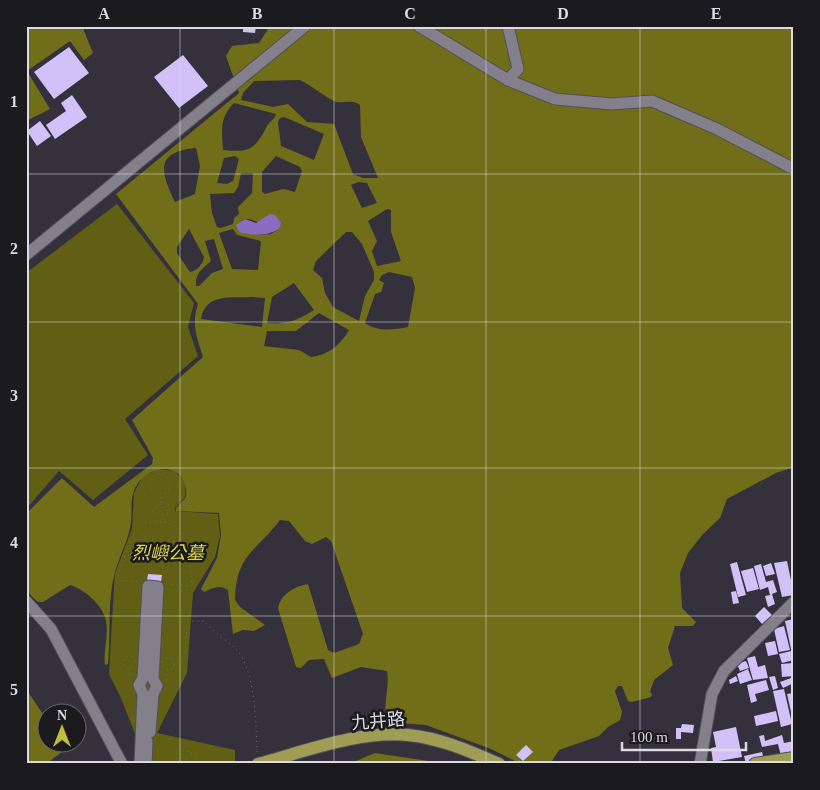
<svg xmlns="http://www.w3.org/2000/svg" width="820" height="790" font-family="'Times New Roman','Noto Sans TC',serif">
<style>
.green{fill:#605f14}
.forest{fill:#706e18;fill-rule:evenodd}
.water{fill:#8a6dc2}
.building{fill:#d1c1f8}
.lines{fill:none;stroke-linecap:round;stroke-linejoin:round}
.minor-casing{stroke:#524f58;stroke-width:13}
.major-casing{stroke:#524f58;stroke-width:14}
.path{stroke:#706d77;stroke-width:1;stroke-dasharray:1 4;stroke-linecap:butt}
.minor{stroke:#83808c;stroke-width:11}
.major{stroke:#9f9c54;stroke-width:12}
.grid{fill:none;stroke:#dddbe2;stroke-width:1;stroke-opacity:0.55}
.labels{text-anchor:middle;stroke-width:5;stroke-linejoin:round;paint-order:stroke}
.park-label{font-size:18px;font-style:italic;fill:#dad749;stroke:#1b1a1f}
.street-label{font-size:18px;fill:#dddbe2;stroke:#1b1a1f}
.neatline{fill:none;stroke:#dddbe2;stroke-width:2}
.grid-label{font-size:16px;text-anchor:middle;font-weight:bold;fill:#dddbe2}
</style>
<rect width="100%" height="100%" fill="#34313c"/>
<g class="green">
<polygon points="117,204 194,303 188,327 198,356 125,419 148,455 93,500 59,471 26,509 26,273"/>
<polygon points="158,469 174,471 185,481 185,497 175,508 175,511 218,514 220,536 215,557 193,593 187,673 157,733 235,750 235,764 135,764 137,739 121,698 109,674 114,587 115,573 132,529 134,493 142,477"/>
</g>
<g class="forest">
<polygon points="26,26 82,26 93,53 84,60 70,41 27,71 50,109 26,121"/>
<path d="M270 26H794V467L776 473 727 499 720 518 703 534 688 553 680 573 682 608 696 622 693 626H675L668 648 673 665 654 680 650 692 652 694 651 697 632 702 628 701 622 686H618L615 691 622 712 620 720 608 727 599 736 559 750 550 764H521L491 749 426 725 387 722C382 705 390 689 387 671L361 667 332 678 324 659 309 660 301 668 296 667 278 608C281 594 293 587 308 584L328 650 334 653 359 644 363 634 331 541 326 537 312 544 305 541 289 521 280 520C256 552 236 554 235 600L240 607 265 625 254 631 243 630 233 634 228 590C220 584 212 588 204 592L201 589 217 558 221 535 219 513 176 511V508L186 497C189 458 141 463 133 494 130 505 133 517 130 528 127 543 119 557 115 572 107 601 111 634 108 664L105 665C103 651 109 635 106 621 103 605 85 590 70 585L43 602H38L26 591V514L62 478 94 507 152 464 153 458 132 420 203 357C197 338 191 324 198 304L116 194 239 93 226 56 232 46 259 43ZM300 80C312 86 324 96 334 101 343 105 352 98 360 105L361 137 378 178H363L353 174 334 124 307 122 288 104 273 107 241 100 243 93 254 81ZM234 103 276 114C275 119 270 121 267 126 255 149 250 153 223 150 222 131 219 118 234 103ZM284 117 324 134 314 160 281 146 278 122 280 118ZM196 148 200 166 195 194 175 202C160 171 155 152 196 148ZM235 156 239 159 233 181 227 184 217 183 224 158ZM276 156 300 167 302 171 295 192 283 189 265 194 262 192V172ZM241 173H253L252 193 238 207 239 214 234 218 233 224 221 228 217 227 212 213 210 194 234 193 238 187ZM358 182 367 183 377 203 362 208 351 185ZM387 209 391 210V232L401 261 377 266 372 251 377 241 368 221ZM245 219H249L279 229 271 234 258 235 241 221ZM189 229 204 257C203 264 197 271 190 272L177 253V247ZM233 229 237 235 261 241 258 270 232 269 219 233ZM346 232H352L362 244 374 272V280L365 296 359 321 333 307 325 293 322 278 313 270 316 261ZM214 239 223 269 212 273 199 286H196C195 273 202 269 211 261L205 241ZM389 272 412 277 415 288 408 327C393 330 378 332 365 323L375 294 381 292 384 283 379 280 382 275ZM294 283 314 310C299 320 285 325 267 323L272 297ZM251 297 265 298 262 327 201 319C205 293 231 298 251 297ZM319 313 349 330C340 345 329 355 311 357L299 350 264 346 267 331H296Z"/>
<polygon points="26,689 47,720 48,742 63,743 67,748 46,764 26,764"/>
<polygon points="375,753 449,764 349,764"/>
</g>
<path class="water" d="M270 214 275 215 281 223 279 229C265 237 254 235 239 232L236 225 245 219 256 223Z"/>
<g class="building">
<polygon points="243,26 256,26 255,33 243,32"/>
<polygon points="69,47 89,73 54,99 34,72"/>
<polygon points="183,55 208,86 179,108 154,77"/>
<polygon points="72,95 87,117 55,139 46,125 66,111 61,103"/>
<polygon points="40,121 51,136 37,146 27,131"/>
<polygon points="787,561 794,595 782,597 774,563"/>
<polygon points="737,562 746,595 738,597 730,564"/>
<polygon points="771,563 775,574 766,576 763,566"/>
<polygon points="761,564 766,582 773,580 777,592 772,594 775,604 768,607 765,596 770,595 768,587 760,590 754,566"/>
<polygon points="753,568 759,589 747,592 741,571"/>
<polygon points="148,574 162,575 161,582 147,581"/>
<polygon points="736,591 739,603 733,604 731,592"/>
<polygon points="764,607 772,615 762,624 755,616"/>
<polygon points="794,619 794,648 791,649 785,621"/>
<polygon points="784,626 790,650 779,652 774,629"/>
<polygon points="775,641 778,654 768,656 765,643"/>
<polygon points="791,651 794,660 782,663 779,654"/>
<polygon points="755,656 758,667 765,665 768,678 753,680 747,658"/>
<polygon points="746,661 749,668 740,671 737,664"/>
<polygon points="793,663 794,676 782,677 781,664"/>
<polygon points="748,669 752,680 740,684 737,674"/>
<polygon points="736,676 738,681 730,684 729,680"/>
<polygon points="775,676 778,688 773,690 769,677"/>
<polygon points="794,677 794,683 783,688 780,682"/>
<polygon points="766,680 769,690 755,694 757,701 751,703 747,685"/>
<polygon points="784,689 792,724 781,727 773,691"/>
<polygon points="794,693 794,711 791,712 787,694"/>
<polygon points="776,711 778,721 756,726 754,716"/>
<polygon points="682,724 694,725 693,733 681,732 681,739 676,739 676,728 681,728"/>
<polygon points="736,727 742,757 713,762 711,748 716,747 713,732"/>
<polygon points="764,735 765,741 782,735 784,743 794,741 794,754 781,756 778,744 762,747 759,736"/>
<polygon points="526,745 533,752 523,761 516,755"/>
<polygon points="762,752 764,760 746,764 744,756"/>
</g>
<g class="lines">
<g class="minor-casing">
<g id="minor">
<polyline points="419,26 508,80 555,99 612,104 652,101 717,129 794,169"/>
<polyline points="508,26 518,69 508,80"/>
<polyline points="26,255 305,26"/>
<polyline points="26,601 51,629 122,764"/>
<polyline points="140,764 143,694 139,685 143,678 148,586 158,587 153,679 157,686 153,694 150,732 147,731 145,741 147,741 146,764"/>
<polyline points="700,764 712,694 724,671 794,602"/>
</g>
</g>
<g class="major-casing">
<g id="major">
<path d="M258 764C303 752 361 730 408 735 440 738 469 751 499 764"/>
<polyline points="755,764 794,758"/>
</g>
</g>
<g class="path">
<circle cx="160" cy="484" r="10"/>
<polyline points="161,504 151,512 160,516 169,513 161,504 161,495"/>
<path d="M164 522C170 524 177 526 180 532 187 544 192 573 192 586L117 580C122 566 130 529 144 524 150 522 158 522 164 522Z"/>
<circle cx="129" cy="662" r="6"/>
<circle cx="168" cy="664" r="6"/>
<path d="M174 665 179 666 184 660 187 627 190 621H204C213 632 224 638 234 647 256 667 256 725 257 753"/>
<polyline points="129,669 131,679"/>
<polyline points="166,680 167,671"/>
<polyline points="166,764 169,762 171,764"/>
<polyline points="177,764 176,750 191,752 191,756"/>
<polyline points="185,764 187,758 191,756 197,759 198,764"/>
</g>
<use href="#minor" class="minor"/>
<use href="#major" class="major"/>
</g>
<path class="grid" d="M180 26V764M334 26V764M486 26V764M640 26V764M26 174H794M26 322H794M26 468H794M26 616H794"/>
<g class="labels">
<g class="park-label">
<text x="168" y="559">烈嶼公墓</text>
</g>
<g class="street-label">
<text transform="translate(378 721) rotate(-5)" y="6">九井路</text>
</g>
</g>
<rect width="820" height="790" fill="none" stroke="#1b1a1f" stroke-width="55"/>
<g transform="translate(62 728)"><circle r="24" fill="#1b1a1f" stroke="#69676d"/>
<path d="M0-4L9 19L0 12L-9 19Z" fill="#c0be40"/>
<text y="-8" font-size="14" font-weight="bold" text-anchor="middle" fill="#dddbe2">N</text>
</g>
<path d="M622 742v8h124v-8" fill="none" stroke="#dddbe2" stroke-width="2.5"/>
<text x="630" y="742" font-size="15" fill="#dddbe2" stroke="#1b1a1f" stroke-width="4" paint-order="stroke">100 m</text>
<rect x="28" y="28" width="764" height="734" class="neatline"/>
<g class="grid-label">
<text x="104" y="19">A</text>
<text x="257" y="19">B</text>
<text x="410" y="19">C</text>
<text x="563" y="19">D</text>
<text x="716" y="19">E</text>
<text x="14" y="107">1</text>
<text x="14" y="254">2</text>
<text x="14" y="401">3</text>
<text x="14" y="548">4</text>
<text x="14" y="695">5</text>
</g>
</svg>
